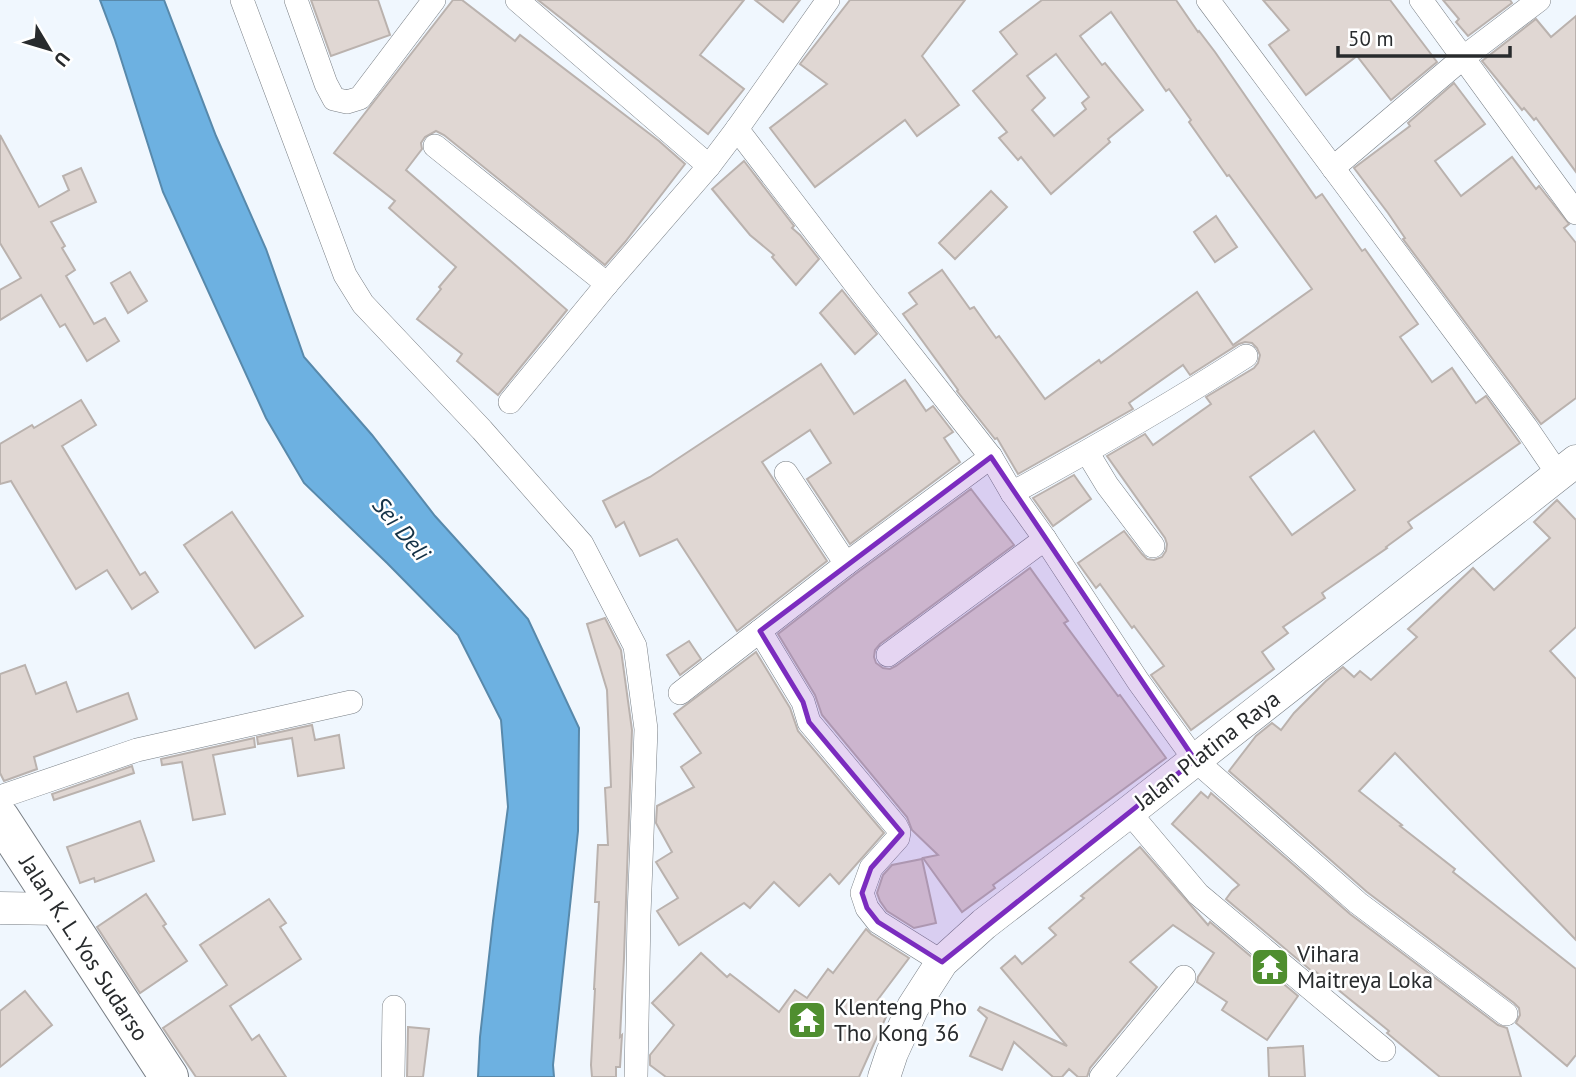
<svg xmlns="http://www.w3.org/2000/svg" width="1576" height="1077" font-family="'PT Sans',sans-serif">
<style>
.water{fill:#6db1e1;stroke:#5889ab;stroke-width:2}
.building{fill:#e0d7d3;stroke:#bab2ae;stroke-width:2;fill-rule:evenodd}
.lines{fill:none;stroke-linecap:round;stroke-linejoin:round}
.street-casing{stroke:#787e84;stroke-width:24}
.secondary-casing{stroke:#787e84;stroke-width:33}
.highway-casing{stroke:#787e84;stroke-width:40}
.street{stroke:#fff;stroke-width:23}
.secondary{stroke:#fff;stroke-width:32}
.highway{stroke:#fff;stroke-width:38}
.marked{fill:#7b2cbf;fill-opacity:0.2;stroke:#7b2cbf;stroke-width:5;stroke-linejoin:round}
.labels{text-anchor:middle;stroke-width:5;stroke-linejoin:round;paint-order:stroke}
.street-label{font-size:23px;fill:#282b2d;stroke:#fff}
.poi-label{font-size:23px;fill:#282b2d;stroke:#fff;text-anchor:start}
.water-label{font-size:24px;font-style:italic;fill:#143247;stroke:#fff}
</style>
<rect width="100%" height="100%" fill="#f0f7fe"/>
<polygon class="water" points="100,0 164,0 216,136 266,249 304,357 372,435 435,516 528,619 579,728 578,831 553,1065 554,1077 478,1077 480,1037 493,921 508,807 501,720 458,635 387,563 304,483 266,418 163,192 115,40"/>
<g class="building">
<polygon points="311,0 378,0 390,35 331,56"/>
<polygon points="453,0 462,0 515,41 520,35 659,141 685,164 625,242 605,265 444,135 436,131 425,137 421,143 422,149 406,170 567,310 498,395 457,361 462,354 417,319 441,289 439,287 456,267 389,208 395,201 334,153"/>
<polygon points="538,0 744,0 700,55 744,89 708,134"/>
<polygon points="755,0 800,0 783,22"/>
<polygon points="850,0 965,0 922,56 959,105 917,136 905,120 815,187 770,128 827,84 800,64"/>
<path d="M1042 0H1176L1198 32 1199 31 1215 52 1316 198 1322 194 1362 251 1365 249 1418 324 1400 337 1432 382 1452 368 1476 403 1486 396 1520 443 1408 522 1412 528 1386 547 1387 548 1322 593 1325 598 1283 627 1288 633 1262 652 1274 669 1191 730 1151 675 1164 666 1134 626 1132 628 1100 584 1096 588 1078 563 1124 531 1142 554 1147 559 1154 560 1162 557 1166 551 1167 544 1165 538 1107 456 1145 434 1153 445 1211 404 1206 397 1254 368 1258 363 1260 355 1257 348 1252 343 1245 342 1239 344 1190 375 1183 365 1129 403 1133 409 1018 474 997 438 995 439 957 391 958 390 903 314 917 304 909 293 942 270 970 309 974 307 996 338 999 336 1045 399 1099 360 1101 363 1197 292 1233 345 1312 289 1229 175 1227 176 1189 122 1191 120 1169 89 1166 91 1111 12 1080 36 1102 65 1105 63 1143 110 1108 139 1110 142 1051 194 1021 157 1018 160 999 138 1007 132 973 91 1017 54 1000 32ZM1056 54 1089 97 1082 103 1086 109 1054 136 1032 110 1045 98 1027 76ZM1314 431 1355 490 1292 535 1250 477Z"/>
<polygon points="1263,0 1390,0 1437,62 1391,100 1357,56 1306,95 1269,45 1289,30"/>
<polygon points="1443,0 1510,0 1512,3 1468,36 1456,22 1459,19"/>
<polygon points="1576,16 1576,172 1536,118 1534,120 1524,108 1522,110 1482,61 1536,19 1551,37"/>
<polygon points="1454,83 1485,124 1435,161 1461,196 1512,157 1536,189 1539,186 1569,224 1564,228 1576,243 1576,398 1541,424 1403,239 1405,238 1388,213 1354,168 1410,126 1408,123"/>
<polygon points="0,135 39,207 69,190 63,176 81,168 96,202 51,222 65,246 62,248 75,270 66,276 94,324 105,318 119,341 87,361 65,324 60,327 41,295 0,320 0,290 21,278 0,243"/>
<polygon points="744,161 794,226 792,228 800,235 819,259 796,285 772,257 774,255 750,235 712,189"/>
<polygon points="991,191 1007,207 955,259 939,243"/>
<polygon points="1216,216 1237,247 1215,262 1194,232"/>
<polygon points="130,272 147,301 128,313 111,283"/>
<polygon points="842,290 877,334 855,354 820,313"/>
<polygon points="821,364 854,414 905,380 926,411 933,406 953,432 944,438 960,462 850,544 807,479 831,463 810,430 762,462 827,561 737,631 677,539 640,556 624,522 616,527 603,501 650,477"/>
<polygon points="81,400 96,425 62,446 140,575 145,572 158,592 132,609 107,570 76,589 11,481 0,484 0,444 32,425 34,428"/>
<polygon points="1074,475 1091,499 1053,526 1033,498"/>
<polygon points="971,489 1014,545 880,644 875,650 874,657 876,663 883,668 890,669 896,666 1030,568 1068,621 1064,623 1118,696 1120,695 1166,758 993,885 995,888 962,912 923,858 938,855 912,830 907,817 822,715 815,695 778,634 854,575"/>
<polygon points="1557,500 1576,520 1576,627 1550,651 1576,679 1576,940 1395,753 1359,791 1402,825 1400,826 1455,869 1453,872 1576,969 1576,1055 1567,1066 1516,1023 1520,1015 1519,1008 1514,1003 1367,892 1229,771 1256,736 1272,723 1281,730 1294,713 1326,681 1343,667 1354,677 1360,671 1371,680 1417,637 1408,629 1473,568 1494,590 1550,538 1534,522"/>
<polygon points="232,512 303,616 255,648 184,545"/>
<polygon points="605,618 621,650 632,730 624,958 620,1037 622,1035 620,1067 616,1067 616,1077 592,1077 591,1065 595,989 594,989 599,902 595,902 598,845 608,845 605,788 611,787 607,690 587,624"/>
<polygon points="689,641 701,659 680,675 667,655"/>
<polygon points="756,652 790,708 798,731 884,833 839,884 830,874 799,906 774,882 750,908 744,903 679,945 657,911 678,898 656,862 672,852 656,823 657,806 694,787 681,767 701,753 674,714"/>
<polygon points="25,665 36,694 66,682 77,712 128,693 137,719 34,757 37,769 4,781 0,773 0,674"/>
<polygon points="312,725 315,740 339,735 344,768 298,776 292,738 258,744 257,737"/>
<polygon points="254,738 255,747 213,755 225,814 193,820 182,762 162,765 161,759"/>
<polygon points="132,766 134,773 54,800 52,794"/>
<polygon points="1201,792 1208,798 1211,793 1350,914 1498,1025 1507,1028 1521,1077 1440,1077 1387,1033 1389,1031 1315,971 1314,973 1226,899 1232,891 1239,885 1172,824"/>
<polygon points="140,821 154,861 95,882 94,878 80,883 67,847"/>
<polygon points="1140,847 1208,925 1210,922 1298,996 1267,1040 1222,1010 1227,1002 1197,982 1198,977 1214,953 1173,925 1130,962 1157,987 1090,1068 1087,1077 1078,1077 1069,1069 1062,1077 1053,1077 1014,1042 1002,1070 970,1056 987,1018 978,1010 980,1007 1067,1046 1001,968 1015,956 1022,964 1056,935 1049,928 1084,898 1081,896"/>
<polygon points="922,859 936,923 914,928 887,911 880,901 877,893 883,875 892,865"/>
<polygon points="146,894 166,924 163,926 187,961 140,993 97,927"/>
<polygon points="269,899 286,923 280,927 301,959 230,1006 252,1040 259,1035 286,1077 196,1077 163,1028 227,985 200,945"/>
<polygon points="866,929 871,934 909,958 876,1002 890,1008 859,1077 666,1077 650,1065 650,1055 674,1025 652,1003 701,953 727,977 730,974 779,1012 795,990 807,998 828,969 833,973"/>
<polygon points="25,991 52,1025 0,1067 0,1011"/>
<polygon points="408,1027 429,1029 423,1077 407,1077"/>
<polygon points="1303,1046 1305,1077 1269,1077 1268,1048"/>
</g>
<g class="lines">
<g class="street-casing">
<g id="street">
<polyline points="242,0 345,275 363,304 482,430 582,544 635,646 646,729 639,915 636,1077"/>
<polyline points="296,0 326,84 334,99 347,102 360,98 434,0"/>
<polyline points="517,0 709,166 737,129 828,0"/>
<polyline points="1208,0 1526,427 1558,474"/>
<polyline points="1421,0 1576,213"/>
<polyline points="737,129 866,298 991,457 1012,493 1045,539 1138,681 1195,760 1358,903 1506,1014"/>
<polyline points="435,146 607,284"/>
<polyline points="1333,168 1464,57 1539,0"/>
<polyline points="510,402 607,284 709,166"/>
<polyline points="1087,452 1107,485 1153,546"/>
<polyline points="786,473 846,564"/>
<path d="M1012 493C1091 450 1170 405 1246 356"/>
<polyline points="760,631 803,702 809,722 896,826 899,832 898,838 871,868 862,893 867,908 878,922 942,962"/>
<polyline points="888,655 1045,539"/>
<polyline points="680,693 846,564 991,457"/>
<polyline points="0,797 137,750 351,702"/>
<polyline points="1129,812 1198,894 1384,1050"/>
<polyline points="393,1077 394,1007"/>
<polyline points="1101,1077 1184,977"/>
</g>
</g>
<g class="secondary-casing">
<g id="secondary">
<polyline points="0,908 60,909"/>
<polyline points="884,1077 892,1053 913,1007 942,962 984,924 1129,812 1576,461"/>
</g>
</g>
<g class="highway-casing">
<polyline id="highway" points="0,818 169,1077"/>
</g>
<use href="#street" class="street"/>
<use href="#secondary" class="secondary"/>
<use href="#highway" class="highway"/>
</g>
<path class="marked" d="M991 457 1195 760 942 962 878 922 867 908 862 893 871 868 902 833 809 722 803 702 760 631Z"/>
<defs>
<g id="temple-square" transform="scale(2.0125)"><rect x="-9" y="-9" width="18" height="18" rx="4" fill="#4f8e2f" stroke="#fff"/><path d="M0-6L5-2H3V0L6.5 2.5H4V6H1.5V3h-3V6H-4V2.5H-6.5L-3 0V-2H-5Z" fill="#fff"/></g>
</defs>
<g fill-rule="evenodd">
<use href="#temple-square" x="1270" y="967"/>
<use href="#temple-square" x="807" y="1020"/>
</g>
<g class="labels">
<g class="street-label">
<text transform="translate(1207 750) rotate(-38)" y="8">Jalan Platina Raya</text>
<text transform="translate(84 948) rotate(57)" y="8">Jalan K. L. Yos Sudarso</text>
</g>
<g class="poi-label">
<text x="1297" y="962">Vihara<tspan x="1297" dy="26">Maitreya Loka</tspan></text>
<text x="834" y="1015">Klenteng Pho<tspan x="834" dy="26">Tho Kong 36</tspan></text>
</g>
<g class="water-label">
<text transform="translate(401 529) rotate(50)" y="8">Sei Deli</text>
</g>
</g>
<g transform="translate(49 49) rotate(128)" stroke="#ffffff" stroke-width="5" paint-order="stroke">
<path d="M0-5L12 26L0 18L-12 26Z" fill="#282b2d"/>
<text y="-10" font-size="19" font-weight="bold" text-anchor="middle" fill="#282b2d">U</text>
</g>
<path d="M1338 46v10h172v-10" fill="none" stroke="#282b2d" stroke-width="3.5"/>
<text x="1348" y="46" font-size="21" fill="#282b2d" stroke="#ffffff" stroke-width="5" paint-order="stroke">50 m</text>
</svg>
